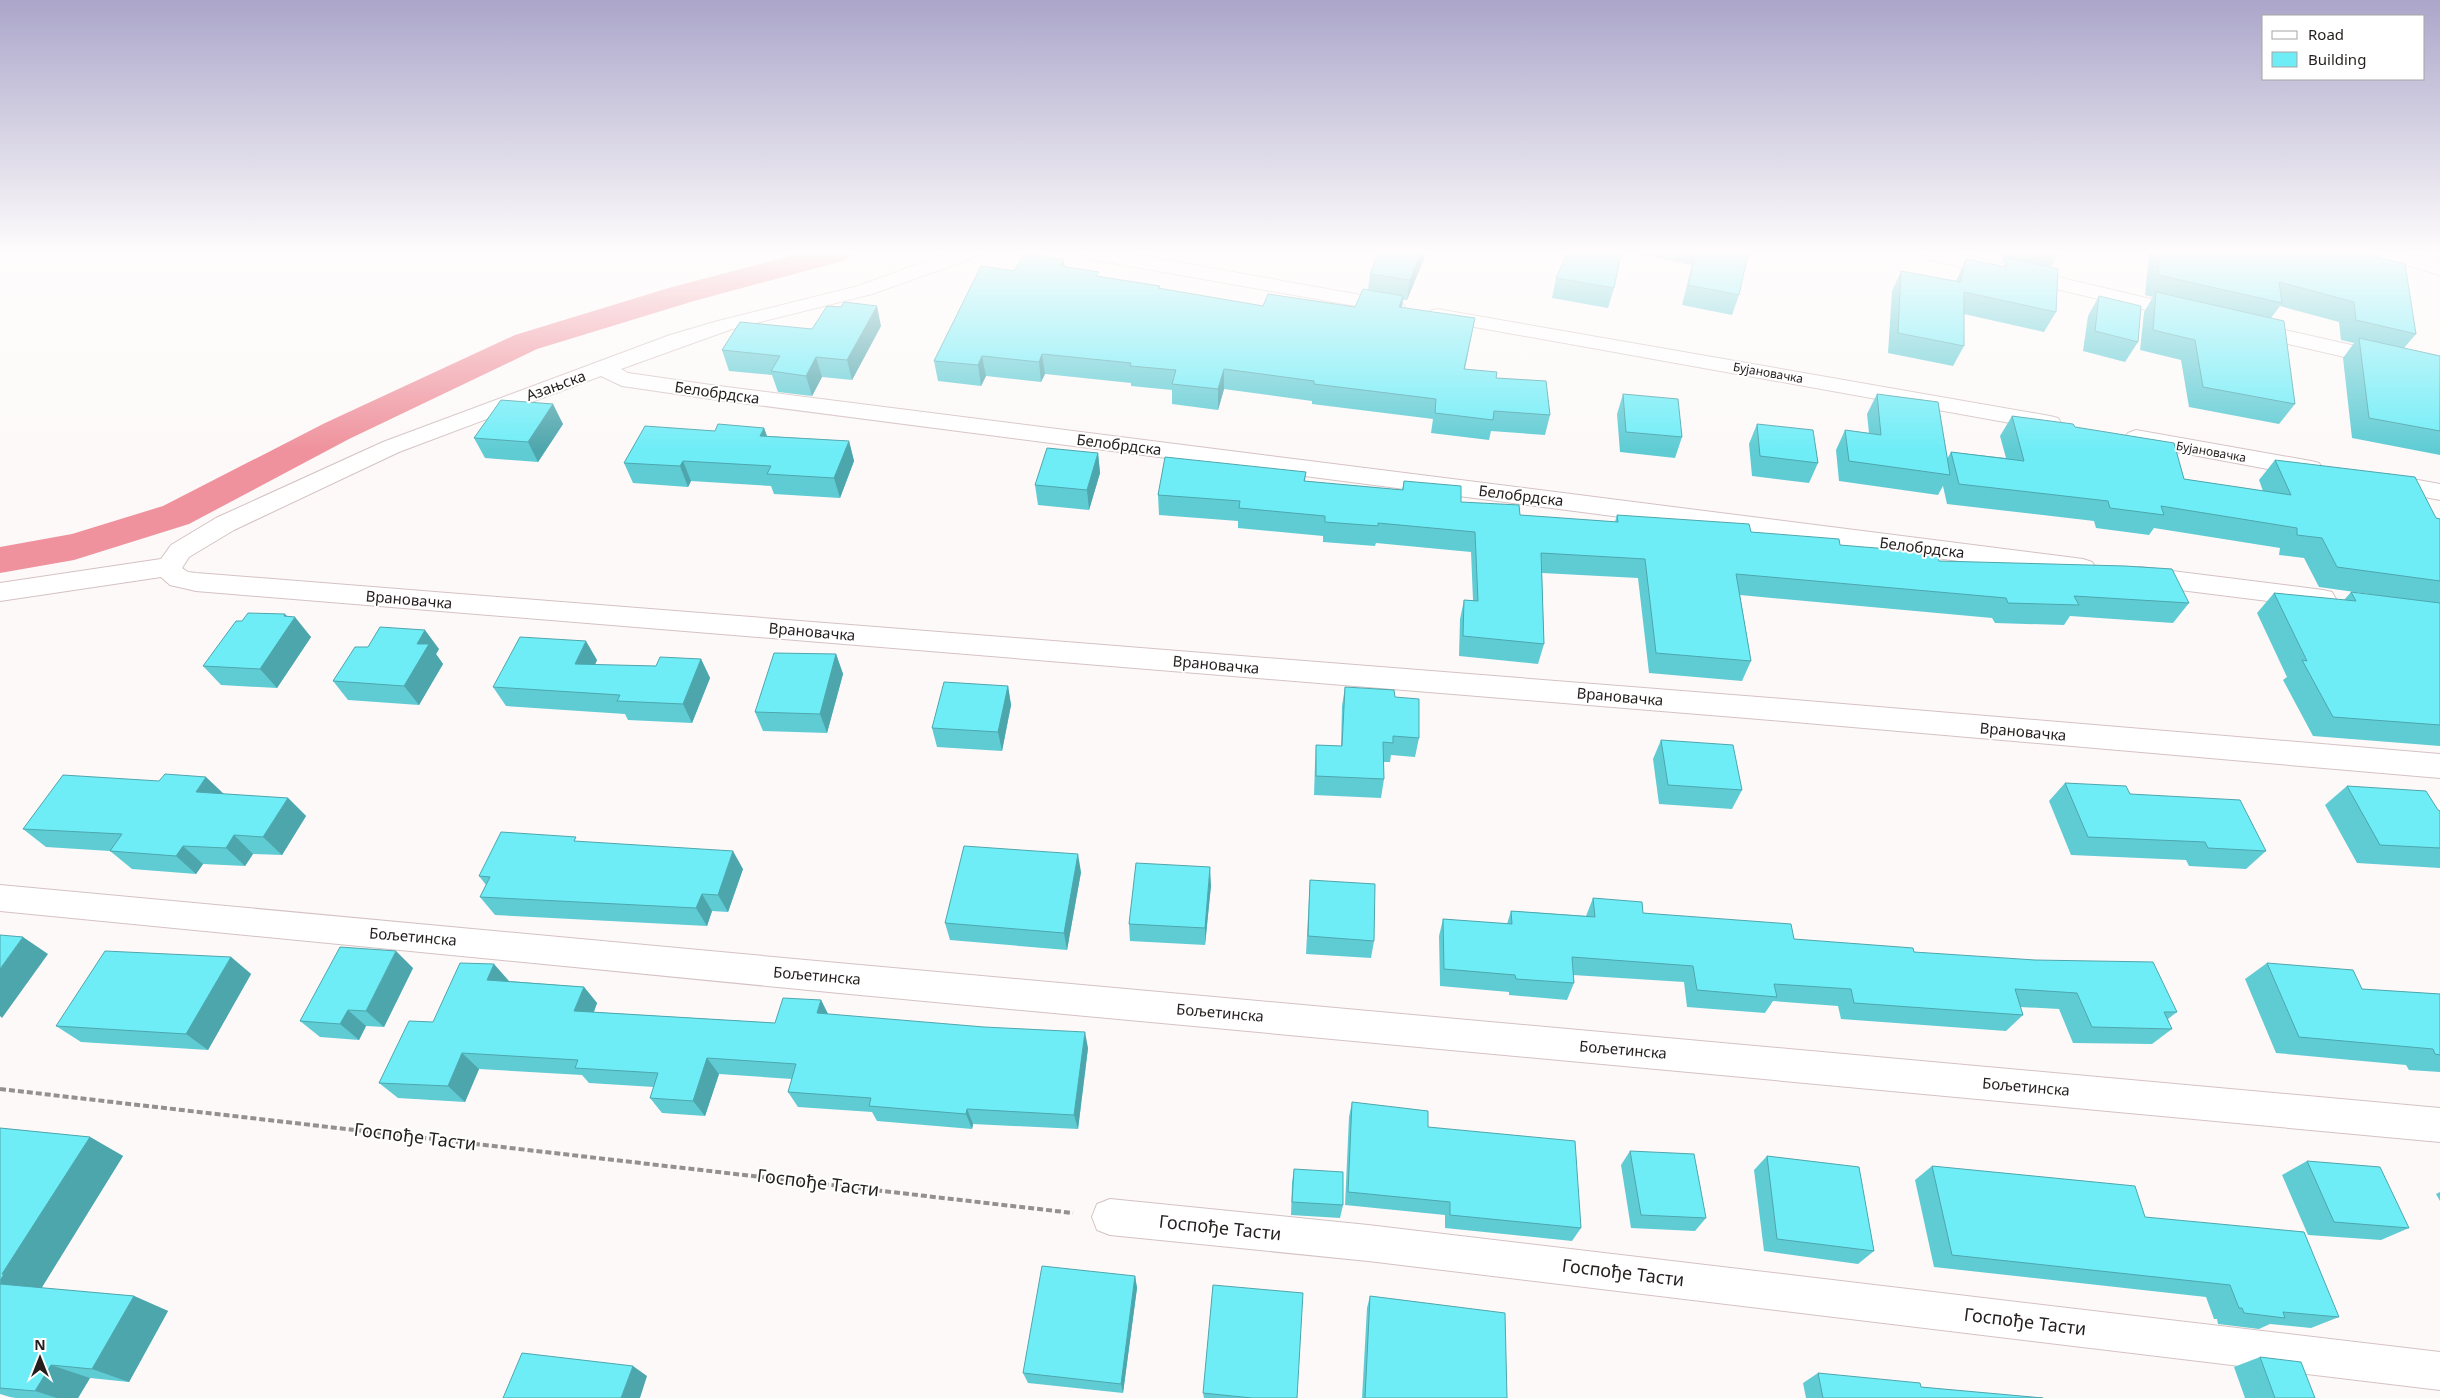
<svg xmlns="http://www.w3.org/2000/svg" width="2440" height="1398" font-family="'Noto Sans',sans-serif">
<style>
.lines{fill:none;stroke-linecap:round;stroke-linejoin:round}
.canal{fill:#ef929d;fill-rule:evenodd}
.minor-casing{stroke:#d5c2c3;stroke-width:2}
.path{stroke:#959090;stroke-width:4;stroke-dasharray:6 3;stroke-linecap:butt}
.minor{fill:#fff;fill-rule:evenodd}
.wall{fill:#5fccd4}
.shaded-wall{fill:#4ea6ad}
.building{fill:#6fedf7;stroke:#4ea6ad}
.labels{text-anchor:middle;stroke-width:4;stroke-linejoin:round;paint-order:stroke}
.far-street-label{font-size:12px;fill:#241e1e;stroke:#fff}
.street-label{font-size:15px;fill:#241e1e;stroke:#fff}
.near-street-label{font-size:18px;fill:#241e1e;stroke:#fff}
</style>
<rect width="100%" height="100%" fill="#fdf9f9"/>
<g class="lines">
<polygon class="canal" points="798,254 850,254 846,260 694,301 537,349 349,439 189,524 74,560 0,573 0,547 72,534 163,506 325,423 515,335 672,287"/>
<g class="minor-casing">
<g id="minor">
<polygon points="946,254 976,254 973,258 872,294 732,329 621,369 628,373 711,385 2083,559 2092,562 2096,568 2092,574 2083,577 711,399 622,386 601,376 399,452 234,530 189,557 182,568 188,572 196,573 1783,699 2440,754 2440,778 1783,721 196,591 170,585 161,577 0,601 0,583 161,559 171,545 216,518 383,442 670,335 718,321 858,286"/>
<polygon points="1086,254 1132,254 1395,301 1402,303 1405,307 1402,311 1395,313 1096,260 1089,258"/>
<polygon points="1921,254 1959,254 2185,307 2192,309 2195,313 2192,317 2185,319 1931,260 1924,258"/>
<polygon points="2379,254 2412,254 2440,263 2440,275 2382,258"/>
<polygon points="1437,309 2050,416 2058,418 2061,423 2058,428 2050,430 1430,319 1426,315 1430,311"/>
<polygon points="2249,322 2440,365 2440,379 2241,333 2238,328 2241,323"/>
<polygon points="2136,430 2311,461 2319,463 2323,469 2319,475 2311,477 2128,443 2124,438 2128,433"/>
<polygon points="2385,474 2440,484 2440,500 2377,488 2373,482 2377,476"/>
<polygon points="2140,567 2323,590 2332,592 2336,599 2332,606 2323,608 2140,585 2131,582 2127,576 2131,570"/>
<polygon points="0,885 860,965 2440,1108 2440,1142 860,995 0,911"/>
<polygon points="1110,1199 1368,1225 2440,1352 2440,1390 1368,1261 1110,1235 1097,1230 1092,1217 1097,1204"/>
</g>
</g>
<polyline class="path" points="0,1089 1073,1213"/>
<use href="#minor" class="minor"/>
</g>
<g class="wall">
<polygon points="1378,254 1426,254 1407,300 1403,300 1402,308 1475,318 1465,369 1496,378 1550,415 1545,435 1491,431 1489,440 1431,433 1433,419 1312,404 1312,401 1224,389 1218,410 1172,404 1172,390 1131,386 1131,383 1045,374 1041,382 986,376 981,386 938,381 934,361 1014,271 1064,266 1099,277 1160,286 1160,289 1263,306 1355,307 1368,290 1370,274"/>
<polygon points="1640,254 1748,254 1739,295 1732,315 1682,305 1692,265"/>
<polygon points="2004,254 2058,254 2051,267 2056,312 2044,332 1964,314 1964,346 1953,366 1888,353 1892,291 1901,271 1956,281 1966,259 2004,266 2006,263 2002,262"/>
<polygon points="2149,254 2375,254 2374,256 2416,334 2404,348 2440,356 2440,455 2352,438 2343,358 2354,343 2341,340 2339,322 2280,306 2271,318 2295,404 2279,424 2189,407 2181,360 2140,350 2144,312 2153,297 2145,295"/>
<polygon points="1556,278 1614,288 1608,308 1552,298"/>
<polygon points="2099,296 2138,342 2125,362 2083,351 2088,316"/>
<polygon points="881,326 852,380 822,377 812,396 778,392 772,375 729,371 722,350 812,329"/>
<polygon points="1623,394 1682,437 1675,458 1620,452 1617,414"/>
<polygon points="1877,394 1947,459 1951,452 2006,458 2000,436 2012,416 2075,427 2184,479 2263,491 2259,480 2275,460 2436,518 2440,519 2440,746 2313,736 2283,680 2287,677 2257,613 2274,593 2344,600 2351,592 2418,601 2319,587 2304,558 2279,555 2280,548 2154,528 2149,535 2096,528 2094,521 1947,504 1943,486 1938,495 1839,481 1836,450 1845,430 1869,433 1867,414"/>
<polygon points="563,424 538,462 485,458 474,438"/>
<polygon points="1757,424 1818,463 1809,483 1752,476 1749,444"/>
<polygon points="764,428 767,436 849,441 854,461 840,498 774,494 771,486 691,481 688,487 633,483 624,463 715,431"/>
<polygon points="1098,453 1100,473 1089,510 1038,505 1035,485"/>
<polygon points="1306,472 1305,481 1402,490 1404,481 1461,502 1520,515 1615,522 1617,515 1751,532 1840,545 1939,561 2189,603 2173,623 2070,616 2064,625 1995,623 1992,618 1740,595 1751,661 1742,681 1649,673 1638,578 1542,573 1544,644 1538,664 1459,656 1460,619 1464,600 1473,600 1471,552 1376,543 1375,546 1323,542 1323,536 1238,528 1238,521 1159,515 1158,495"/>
<polygon points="287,616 311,637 277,688 221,685 203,666 242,621"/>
<polygon points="439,649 436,654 443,664 419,705 348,700 333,681"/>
<polygon points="836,654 843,674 827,733 763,731 755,712"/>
<polygon points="701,659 710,678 692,723 628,720 625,714 506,706 493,687 597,660 595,665 656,666"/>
<polygon points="1008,686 1011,705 1002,751 937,747 932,728"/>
<polygon points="1345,687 1395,697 1419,738 1415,757 1391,755 1390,762 1384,762 1384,779 1381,798 1314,795 1315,764 1316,745 1341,746 1342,706"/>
<polygon points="1661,740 1742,790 1732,809 1659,804 1653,759"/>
<polygon points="2065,783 2130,794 2266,851 2246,869 2189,866 2186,860 2071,855 2049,801"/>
<polygon points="2347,786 2440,811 2440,868 2357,863 2325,805"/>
<polygon points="224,794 288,798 306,816 282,855 253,854 245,866 203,864 196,874 132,869 110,851 46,847 23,829"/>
<polygon points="579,841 743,869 728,912 712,911 707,926 495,915 480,897 486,885 479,876"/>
<polygon points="1081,872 1067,950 950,940 945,923"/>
<polygon points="1310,880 1374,941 1371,958 1306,954 1309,897"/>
<polygon points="1211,885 1205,945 1130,941 1129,924"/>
<polygon points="1593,898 1643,913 1794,939 1914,952 2177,1012 2168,1019 2172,1029 2152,1044 2073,1043 2059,1009 2020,1007 2023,1015 2006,1031 1841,1019 1838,1006 1773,1001 1765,1013 1687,1007 1684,982 1573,975 1574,983 1567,1000 1509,995 1509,992 1440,986 1439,936 1443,919 1507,924 1511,911 1586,916"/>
<polygon points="231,957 251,974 208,1050 81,1042 56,1026"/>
<polygon points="2267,963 2362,989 2440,994 2440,1072 2409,1070 2406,1065 2276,1053 2245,979"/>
<polygon points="413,968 384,1027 366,1026 359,1040 320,1037 300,1021"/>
<polygon points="509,981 584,987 597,1003 594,1012 775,1023 821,1000 828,1014 1088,1048 1078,1129 973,1124 972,1129 877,1121 872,1112 798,1107 788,1092 792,1079 719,1074 705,1116 662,1113 650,1098 654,1087 589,1083 582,1075 479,1069 465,1102 398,1098 379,1083 433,1022"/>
<polygon points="1352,1102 1428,1127 1581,1228 1572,1241 1445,1228 1445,1215 1345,1205 1349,1117"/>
<polygon points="0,1128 90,1137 123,1156 41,1288 134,1296 168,1311 129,1382 90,1378 78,1398 16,1398 10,1397 0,1394"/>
<polygon points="1630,1151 1706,1218 1695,1231 1631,1228 1621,1165"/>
<polygon points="1767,1156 1874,1251 1858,1264 1764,1251 1754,1170"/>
<polygon points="2307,1161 2409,1228 2381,1240 2308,1235 2282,1175"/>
<polygon points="1932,1166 2145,1217 2339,1317 2311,1328 2270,1324 2259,1329 2218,1324 2217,1319 2214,1319 2206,1297 1934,1267 1915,1180"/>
<polygon points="1294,1169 1343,1205 1340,1218 1291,1215 1292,1183"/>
<polygon points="2440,1192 2440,1201 2436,1194"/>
<polygon points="1135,1276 1137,1288 1123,1393 1028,1383 1023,1373"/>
<polygon points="1370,1296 1507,1398 1362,1398 1367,1308"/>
<polygon points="2260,1357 2315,1398 2245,1398 2234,1367"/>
<polygon points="1818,1373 1921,1387 2043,1398 1806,1398 1803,1383"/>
<polygon points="1203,1393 1297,1398 1204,1398"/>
</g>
<g class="shaded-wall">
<polygon points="1420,254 1426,254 1407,300 1410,280"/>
<polygon points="1064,260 1066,280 1060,266"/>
<polygon points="1403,296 1401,316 1399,307"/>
<polygon points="877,306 881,326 852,380 847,360"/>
<polygon points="1042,354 1045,374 1041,382 1039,362"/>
<polygon points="982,356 986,376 981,386 978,365"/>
<polygon points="816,357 822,377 812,396 806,376"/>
<polygon points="1224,369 1224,389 1218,410 1218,389"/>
<polygon points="553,404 563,424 538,462 528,442"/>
<polygon points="764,428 771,448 760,436"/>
<polygon points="849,441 854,461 840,498 834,478"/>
<polygon points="1098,453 1100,473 1089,510 1087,490"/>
<polygon points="683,461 691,481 688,487 680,466"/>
<polygon points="285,614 292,622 295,617 311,637 277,688 260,669"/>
<polygon points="425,630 439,649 436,654 443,664 419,705 404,686 417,644"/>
<polygon points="586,641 597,660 586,684 575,664"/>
<polygon points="836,654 843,674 827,733 820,714"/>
<polygon points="701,659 710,678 692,723 683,704"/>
<polygon points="1008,686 1011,705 1002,751 998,732"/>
<polygon points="206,777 225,795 196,792"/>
<polygon points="288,798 306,816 282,855 263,837"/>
<polygon points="234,835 253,854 245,866 226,848"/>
<polygon points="183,846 203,864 196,874 176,856"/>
<polygon points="733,851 743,869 728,912 718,895"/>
<polygon points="1078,854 1081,872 1067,950 1064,933"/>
<polygon points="1210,867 1211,885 1205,945 1205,928"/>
<polygon points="702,894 712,911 707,926 696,908"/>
<polygon points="23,937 48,954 2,1018 0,1016 0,969"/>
<polygon points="396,951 413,968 384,1027 366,1011"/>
<polygon points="231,957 251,974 208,1050 186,1034"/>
<polygon points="494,964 509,981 502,996 487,980"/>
<polygon points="584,987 597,1003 588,1027 574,1011"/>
<polygon points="821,1000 829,1016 817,1013"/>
<polygon points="348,1010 366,1026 359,1040 340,1024"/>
<polygon points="1085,1032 1088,1048 1078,1129 1074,1115"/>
<polygon points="462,1053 479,1069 465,1102 448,1086"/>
<polygon points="707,1058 719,1074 705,1116 693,1101"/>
<polygon points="967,1109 973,1124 972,1129 966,1114"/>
<polygon points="90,1137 123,1156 41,1289 0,1284 2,1274"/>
<polygon points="1135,1276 1137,1288 1123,1393 1121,1384"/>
<polygon points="134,1296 168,1311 129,1382 92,1369"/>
<polygon points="51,1365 90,1378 78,1398 57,1398 35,1391"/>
<polygon points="633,1366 647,1376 640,1398 621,1398"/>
</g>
<g class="building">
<polygon points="1025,254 1030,254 1064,260 1060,266 1099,272 1096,276 1160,286 1158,288 1263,306 1268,294 1355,307 1363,289 1403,296 1399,307 1475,318 1464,369 1497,372 1496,378 1546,381 1550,415 1494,411 1493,420 1435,413 1436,399 1314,384 1314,381 1224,369 1218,389 1172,384 1176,370 1130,366 1131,363 1042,354 1039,362 982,356 978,365 934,361 981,266 1014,271"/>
<polygon points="1378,254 1420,254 1410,280 1370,274"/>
<polygon points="1567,254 1621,254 1614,288 1556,278"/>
<polygon points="1696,254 1748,254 1739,295 1688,285"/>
<polygon points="2160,254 2375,254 2374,256 2405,264 2416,334 2356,320 2354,302 2279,282 2282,303 2158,275"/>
<polygon points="2009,258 2058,269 2056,312 1964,292 1964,346 1898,333 1901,271 1960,282 1966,259 2006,267"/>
<polygon points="2156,292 2284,321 2295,404 2203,387 2195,340 2153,330"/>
<polygon points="2099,296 2141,306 2138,342 2095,331"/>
<polygon points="844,302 877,306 847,360 816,357 806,376 771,371 780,356 722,350 740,322 812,329 827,306 841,307"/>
<polygon points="2359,338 2440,356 2440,431 2369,418"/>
<polygon points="1623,394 1678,399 1682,437 1626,432"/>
<polygon points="1877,394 1938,402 1950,475 1849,461 1845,430 1881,435"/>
<polygon points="501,400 553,404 528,442 474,438"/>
<polygon points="2012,416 2073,424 2075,427 2174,443 2184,479 2291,495 2275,460 2415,477 2436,518 2440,519 2440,581 2337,567 2322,538 2297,535 2297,528 2161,506 2164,515 2110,508 2108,501 1959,484 1951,452 2024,461"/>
<polygon points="718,424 764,428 760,436 849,441 834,478 767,474 771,466 683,461 680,466 624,463 645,426 715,431"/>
<polygon points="1757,424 1813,430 1818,463 1760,456"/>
<polygon points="1047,448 1098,453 1087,490 1035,485"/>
<polygon points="1165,457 1306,472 1304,481 1403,490 1404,481 1461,486 1461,502 1519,505 1520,515 1618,522 1617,515 1749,524 1751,532 1839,539 1840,545 1936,553 1939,561 2125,566 2172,569 2189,603 2074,596 2079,605 2008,603 2006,598 1736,574 1751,661 1656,653 1645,559 1541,553 1544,644 1463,636 1464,600 1478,601 1475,532 1378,523 1378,526 1325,522 1325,516 1239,508 1240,501 1158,495"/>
<polygon points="2351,592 2440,603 2440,725 2333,717 2302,660 2307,661 2274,593 2356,601"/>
<polygon points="248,613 285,614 284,616 295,617 260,669 203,666 236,621 242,621"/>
<polygon points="380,627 425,630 417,644 429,644 404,686 333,681 355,647 368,647"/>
<polygon points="520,637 586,641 575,664 656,666 660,657 701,659 683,704 617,701 620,695 493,687"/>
<polygon points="774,653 836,654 820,714 755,712"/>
<polygon points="944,682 1008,686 998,732 932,728"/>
<polygon points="1345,687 1394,690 1395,697 1419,699 1419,738 1393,736 1393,743 1383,742 1384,779 1316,776 1316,745 1342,746"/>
<polygon points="1661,740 1733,745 1742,790 1668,785"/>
<polygon points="165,774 206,777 196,792 288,798 263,837 234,835 226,848 183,846 176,856 110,851 122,834 23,829 63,775 159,781"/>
<polygon points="2065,783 2126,786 2130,794 2240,800 2266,851 2208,848 2205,842 2088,837"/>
<polygon points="2347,786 2426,791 2438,810 2440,811 2440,848 2380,845"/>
<polygon points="501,832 576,837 574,841 733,851 718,895 702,894 696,908 480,897 490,877 479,876"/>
<polygon points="964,846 1078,854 1064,933 945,923"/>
<polygon points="1136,863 1210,867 1205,928 1129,924"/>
<polygon points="1310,880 1375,884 1374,941 1308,936"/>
<polygon points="1593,898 1642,902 1643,913 1791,924 1794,939 1913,948 1914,952 2035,960 2153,962 2177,1012 2164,1012 2172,1029 2092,1027 2077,993 2015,989 2023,1015 1854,1003 1851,989 1774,984 1777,997 1697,990 1693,966 1572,957 1574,983 1516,979 1515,975 1444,969 1443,919 1512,924 1511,911 1595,917"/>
<polygon points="0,935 23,937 0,969"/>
<polygon points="340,947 396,951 366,1011 348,1010 340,1024 300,1021"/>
<polygon points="105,951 231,957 186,1034 56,1026"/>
<polygon points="460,963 494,964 487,980 584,987 574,1011 775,1023 783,998 821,1000 817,1013 984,1027 1085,1032 1074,1115 967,1109 966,1114 869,1106 871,1098 788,1092 796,1064 707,1058 693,1101 650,1098 658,1073 575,1068 578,1060 462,1053 448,1086 379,1083 409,1021 433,1022"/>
<polygon points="2267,963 2353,970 2362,989 2440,994 2440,1055 2435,1054 2433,1049 2299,1037"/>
<polygon points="1352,1102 1428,1111 1428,1127 1575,1141 1581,1228 1450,1215 1450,1202 1348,1192"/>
<polygon points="0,1128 90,1137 2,1274 4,1274 0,1281"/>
<polygon points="1630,1151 1694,1154 1706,1218 1641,1215"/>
<polygon points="1767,1156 1859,1167 1874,1251 1777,1239"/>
<polygon points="2307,1161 2380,1167 2409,1228 2334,1222"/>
<polygon points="1932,1166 2135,1186 2145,1217 2304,1232 2339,1317 2283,1312 2285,1318 2244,1313 2242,1308 2239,1308 2230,1285 1952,1255"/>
<polygon points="1294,1169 1343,1172 1343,1205 1292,1202"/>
<polygon points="1042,1266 1135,1276 1121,1384 1023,1373"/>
<polygon points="0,1284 134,1296 92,1369 51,1365 35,1391 0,1388"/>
<polygon points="1213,1285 1303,1293 1297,1398 1252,1398 1203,1393"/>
<polygon points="1370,1296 1505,1313 1507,1398 1365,1398"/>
<polygon points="522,1353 633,1366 621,1398 503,1398"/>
<polygon points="2260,1357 2301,1362 2315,1398 2275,1398"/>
<polygon points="1818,1373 1920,1383 1921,1387 2043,1398 1823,1398"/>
</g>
<linearGradient id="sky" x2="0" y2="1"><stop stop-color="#aba6ca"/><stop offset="0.56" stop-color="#fefcfc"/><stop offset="1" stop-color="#fefcfc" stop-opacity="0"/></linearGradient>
<rect width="2440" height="450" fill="url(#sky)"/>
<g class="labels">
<g class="far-street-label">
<text transform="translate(1768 373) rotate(10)" y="4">Бујановачка</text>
<text transform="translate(2211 452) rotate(10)" y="4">Бујановачка</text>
</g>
<g class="street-label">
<text transform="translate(556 386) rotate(-20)" y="5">Азањска</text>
<text transform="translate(717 393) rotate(8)" y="5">Белобрдска</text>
<text transform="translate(1119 445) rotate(7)" y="5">Белобрдска</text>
<text transform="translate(1521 496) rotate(7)" y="5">Белобрдска</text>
<text transform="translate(1922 548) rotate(7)" y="5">Белобрдска</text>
<text transform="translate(409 600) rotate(5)" y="5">Врановачка</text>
<text transform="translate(812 632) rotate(5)" y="5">Врановачка</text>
<text transform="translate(1216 665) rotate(5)" y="5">Врановачка</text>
<text transform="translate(1620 697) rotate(5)" y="5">Врановачка</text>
<text transform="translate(2023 732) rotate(5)" y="5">Врановачка</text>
<text transform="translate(413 937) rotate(5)" y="5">Бољетинска</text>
<text transform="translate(817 976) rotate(5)" y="5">Бољетинска</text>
<text transform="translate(1220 1013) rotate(5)" y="5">Бољетинска</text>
<text transform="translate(1623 1050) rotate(5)" y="5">Бољетинска</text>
<text transform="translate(2026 1087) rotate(5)" y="5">Бољетинска</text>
</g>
<g class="near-street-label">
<text transform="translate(415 1137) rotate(7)" y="6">Госпође Тасти</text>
<text transform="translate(818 1183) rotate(7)" y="6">Госпође Тасти</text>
<text transform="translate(1220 1228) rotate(6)" y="6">Госпође Тасти</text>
<text transform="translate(1623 1273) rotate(7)" y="6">Госпође Тасти</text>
<text transform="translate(2025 1322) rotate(7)" y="6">Госпође Тасти</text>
</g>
</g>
<rect x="2262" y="15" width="162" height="65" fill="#ffffff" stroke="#a7a5a5"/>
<rect x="2272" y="31" width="25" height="8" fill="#ffffff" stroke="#a7a5a5"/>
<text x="2308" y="40" font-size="15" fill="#241e1e">Road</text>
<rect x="2272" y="52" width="25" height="15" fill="#6fedf7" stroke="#a7a5a5"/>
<text x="2308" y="65" font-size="15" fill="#241e1e">Building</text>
<g transform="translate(40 1358)" stroke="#ffffff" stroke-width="4" paint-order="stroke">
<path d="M0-4L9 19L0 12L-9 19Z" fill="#241e1e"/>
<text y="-8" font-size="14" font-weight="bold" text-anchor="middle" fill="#241e1e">N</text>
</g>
</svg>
